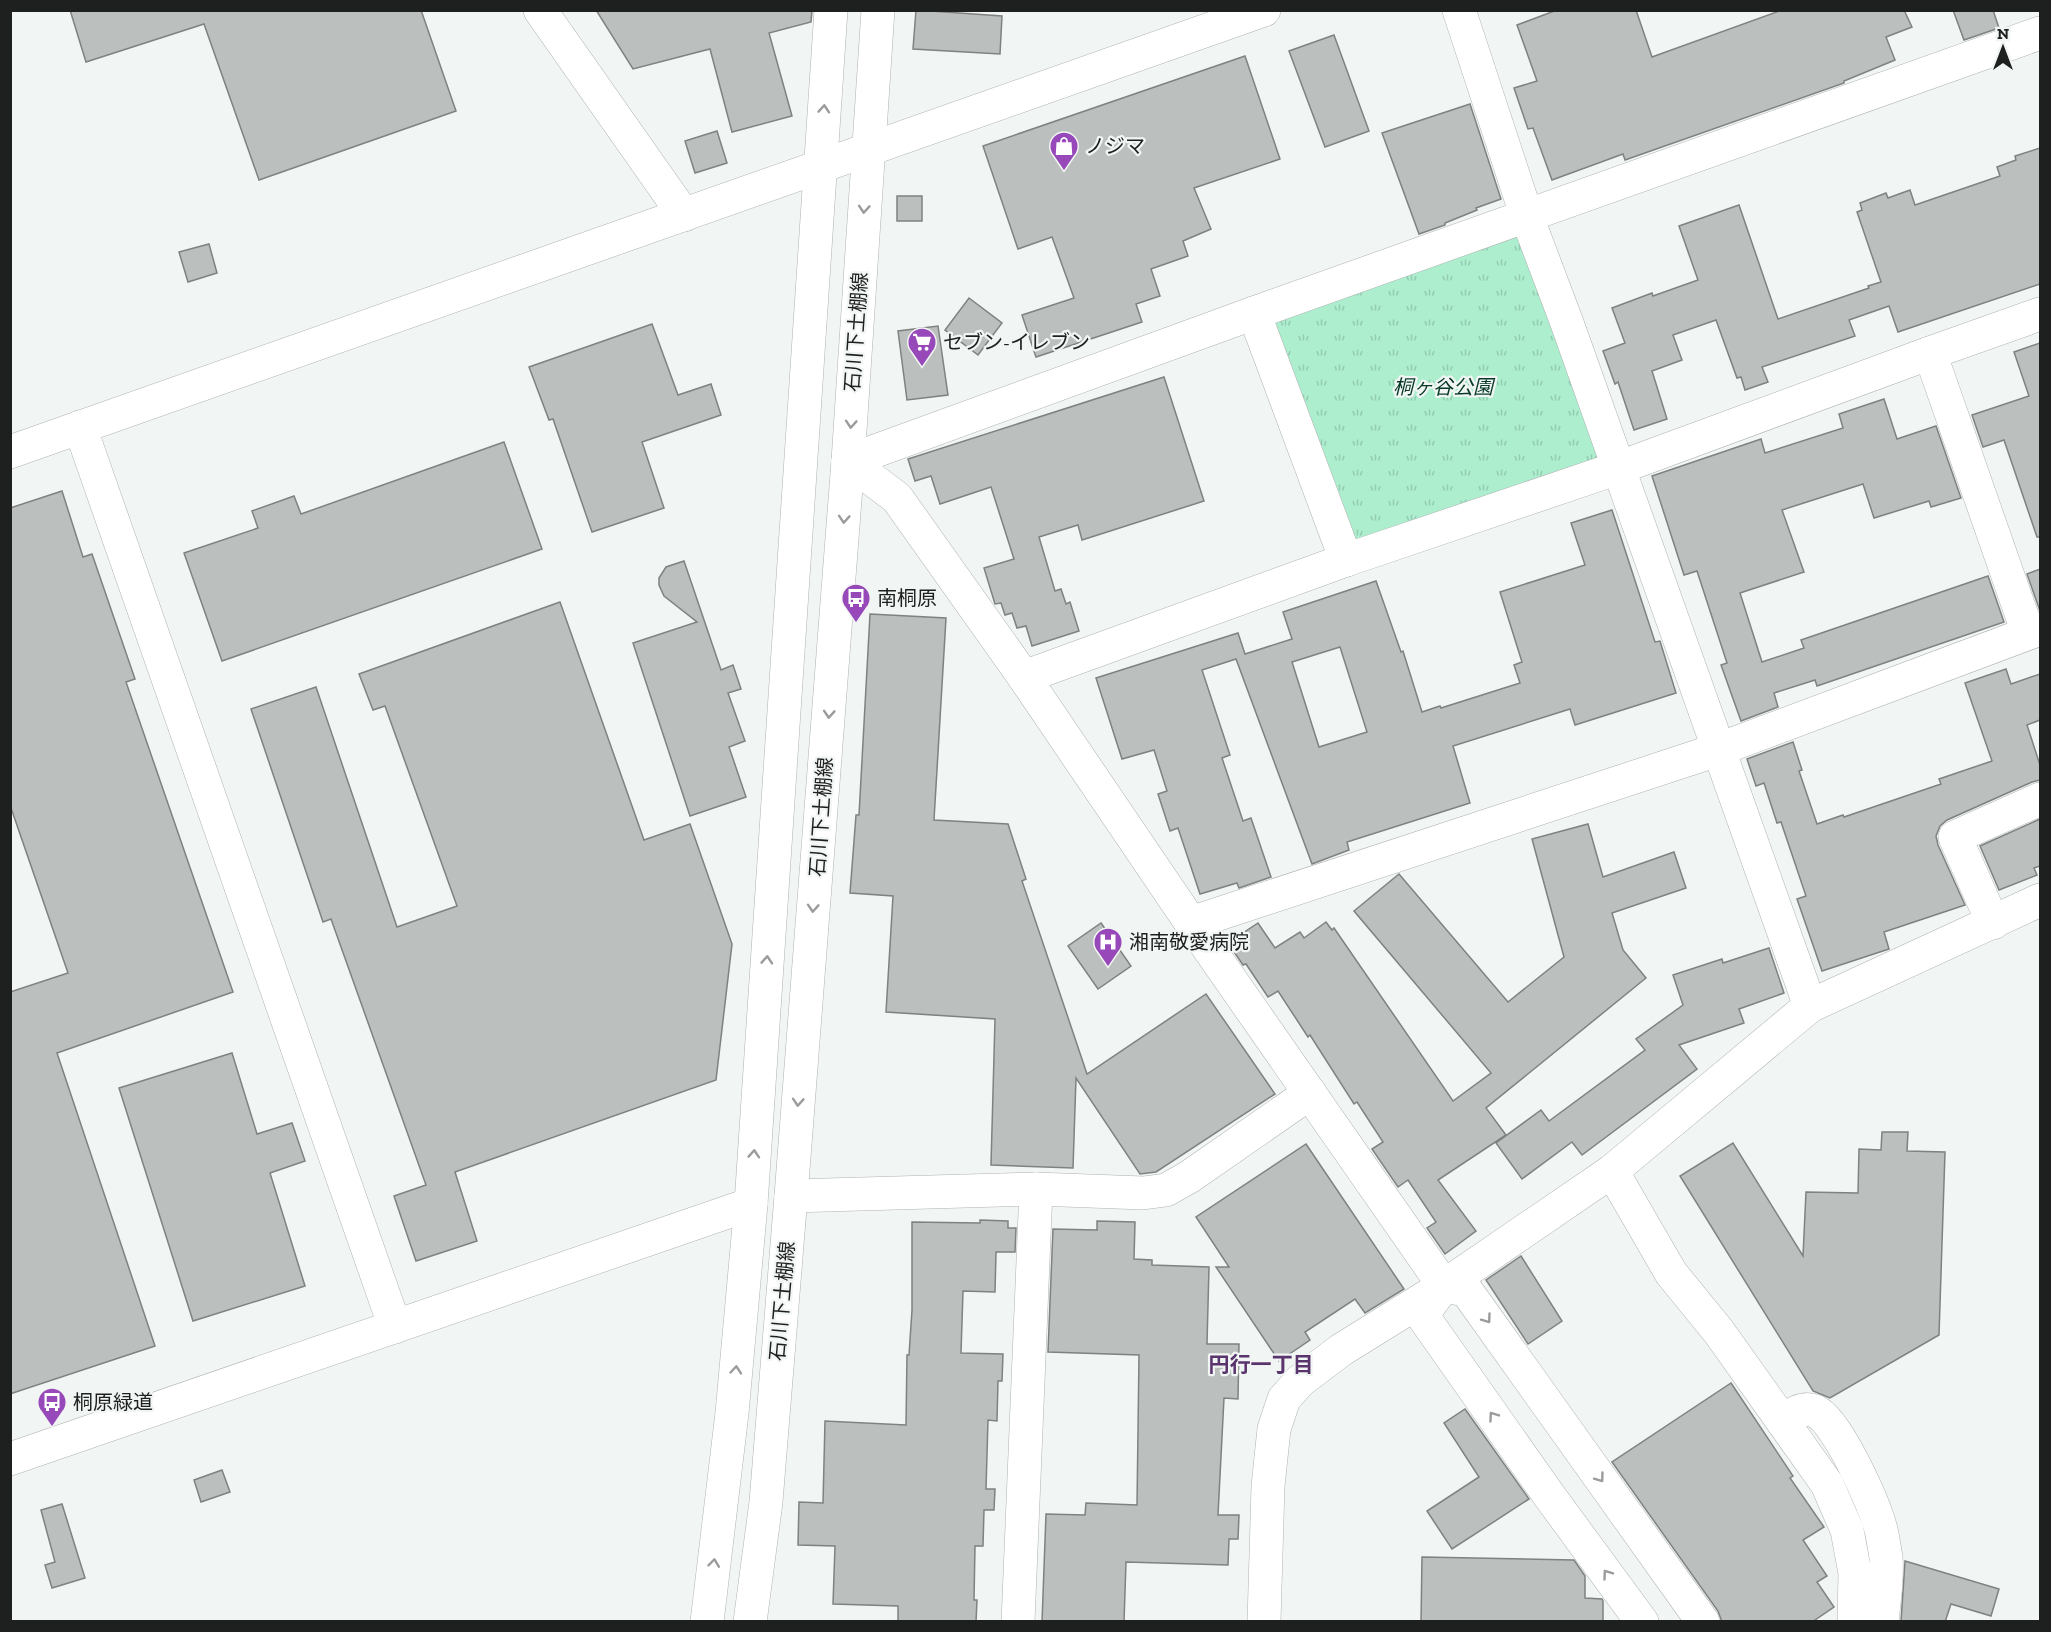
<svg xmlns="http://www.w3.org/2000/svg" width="2051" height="1632" font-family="'Zilla Slab','Noto Sans JP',serif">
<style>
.grass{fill:url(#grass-tufts)}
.building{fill:#bbbfbd;stroke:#7e8280;stroke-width:1.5;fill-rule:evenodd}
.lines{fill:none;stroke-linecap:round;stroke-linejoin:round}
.minor-casing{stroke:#afb3b1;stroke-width:34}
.minor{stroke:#fff;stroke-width:33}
.oneway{stroke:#9a9b9a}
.labels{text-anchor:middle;stroke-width:4.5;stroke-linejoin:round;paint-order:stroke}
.poi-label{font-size:20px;fill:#1e201f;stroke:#f1f5f3;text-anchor:start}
.street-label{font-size:20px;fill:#1e201f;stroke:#f1f5f3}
.park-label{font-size:20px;font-style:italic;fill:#083927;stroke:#f1f5f3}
.neighbourhood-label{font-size:21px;font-weight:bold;fill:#5a346c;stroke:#f1f5f3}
</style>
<defs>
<pattern id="grass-tufts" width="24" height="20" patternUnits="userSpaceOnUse" patternTransform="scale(1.5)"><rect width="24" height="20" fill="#adeecf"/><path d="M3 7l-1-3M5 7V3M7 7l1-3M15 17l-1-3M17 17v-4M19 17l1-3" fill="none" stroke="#94ccb1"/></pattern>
</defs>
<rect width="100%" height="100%" fill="#f1f5f3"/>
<polygon class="grass" points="1527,217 1618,468 1346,560 1254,313"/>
<g class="building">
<polygon points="70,10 421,10 456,111 259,180 204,24 86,62"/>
<polygon points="596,10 812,10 811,22 769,33 792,116 732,132 710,49 633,69"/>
<polygon points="916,10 1002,16 1000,54 913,49"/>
<polygon points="1557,10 1636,10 1652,57 1782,10 1904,10 1912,27 1886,37 1895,60 1844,81 1844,83 1625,160 1623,154 1552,180 1533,128 1528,129 1514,88 1537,81 1517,25"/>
<polygon points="1953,10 1993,10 1999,28 1964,40"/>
<polygon points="1334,35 1369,131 1325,147 1289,51"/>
<polygon points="1245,56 1280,159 1194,188 1211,229 1183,241 1188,256 1151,269 1160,296 1136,304 1142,322 1036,357 1022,315 1074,298 1052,237 1018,249 983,146"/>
<polygon points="1470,104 1501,199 1476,208 1477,210 1445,223 1445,225 1419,234 1382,133"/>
<polygon points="717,131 727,163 695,173 685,141"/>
<polygon points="2040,148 2040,284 1898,332 1889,306 1849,320 1855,336 1762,367 1768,382 1745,390 1741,377 1737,378 1716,320 1673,335 1682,360 1652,371 1667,419 1634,430 1618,382 1615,384 1603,351 1625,343 1612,308 1652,293 1653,296 1698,280 1679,226 1739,205 1778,319 1869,288 1868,286 1881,282 1857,212 1862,210 1860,203 1886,193 1888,198 1910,190 1915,205 2000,176 1997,167 2016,160 2015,156"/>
<rect x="897" y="196" width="25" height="25"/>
<polygon points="209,244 217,273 188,282 179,252"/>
<polygon points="969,298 1002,323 978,355 945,330"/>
<polygon points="652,324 678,395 711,384 721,415 642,442 664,508 592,532 553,419 549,420 529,367"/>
<polygon points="938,326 948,395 907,400 898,331"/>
<polygon points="2040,343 2040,537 2037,537 2004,440 1983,447 1972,415 2029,396 2014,352"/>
<polygon points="1164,377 1204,501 1082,540 1078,525 1039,537 1055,591 1061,589 1066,604 1070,602 1079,631 1032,646 1026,626 1017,628 1012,613 1005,615 1001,603 995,604 984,568 1014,559 991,487 940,504 931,476 915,481 908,459"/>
<polygon points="1884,399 1897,439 1936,426 1961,498 1931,507 1929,501 1874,518 1863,484 1782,510 1804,572 1740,593 1762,662 1804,648 1801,640 1988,576 2004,622 1817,686 1815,680 1774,693 1778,707 1741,721 1721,665 1727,663 1697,571 1684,575 1652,476 1761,439 1765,453 1843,428 1839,414"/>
<polygon points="504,442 542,549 222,661 184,553 258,528 252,511 294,496 301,514"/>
<polygon points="62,491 83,557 92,554 135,679 126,682 233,992 57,1053 155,1346 10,1394 10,992 68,973 10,805 10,508"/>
<path d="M1612 510 1655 642 1660 641 1676 693 1575 725 1570 709 1453 746 1470 803 1347 842 1349 850 1312 864 1236 659 1202 670 1230 755 1222 758 1243 821 1251 818 1271 877 1239 888 1237 883 1200 894 1178 828 1170 831 1158 794 1167 791 1154 750 1122 759 1096 678 1238 633 1245 654 1292 639 1283 612 1376 581 1401 652 1403 651 1422 712 1440 706 1441 708 1520 683 1514 665 1522 662 1500 592 1585 565 1571 523ZM1340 647 1367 732 1319 747 1292 662Z"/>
<polygon points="684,561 721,670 733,665 741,689 728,693 745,741 729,747 746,797 690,816 633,643 697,622 664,596 659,585 659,578 666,567"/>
<polygon points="2040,569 2040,611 2027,574"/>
<polygon points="560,602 644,840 690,824 732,944 716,1080 455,1172 477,1241 416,1261 394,1196 426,1185 331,919 323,922 251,709 316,687 397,927 457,906 385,706 373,710 359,674"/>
<polygon points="870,614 946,618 934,820 1008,824 1026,879 1022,881 1087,1074 1206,994 1275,1094 1156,1172 1140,1174 1076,1078 1073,1168 991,1165 995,1019 886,1012 893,896 850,893 856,815 859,815"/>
<polygon points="2006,669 2011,684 2040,674 2040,720 2027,725 2040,765 2040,780 2032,782 1947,820 1940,826 1936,836 1938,845 1965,905 1884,932 1889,949 1822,971 1797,899 1806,896 1781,822 1777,823 1764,783 1756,786 1747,759 1793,742 1802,770 1799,771 1817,824 1843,815 1844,817 1941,784 1939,779 1992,761 1965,683"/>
<polygon points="2040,819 2040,866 2034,868 2037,875 1999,890 1980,846"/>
<polygon points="1588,824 1603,877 1674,852 1686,888 1612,913 1623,950 1646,978 1486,1108 1506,1135 1438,1180 1476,1231 1445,1254 1427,1228 1436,1222 1408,1180 1398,1187 1372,1149 1383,1142 1357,1102 1354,1104 1310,1035 1308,1037 1278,991 1268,997 1246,964 1243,965 1228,943 1258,923 1275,948 1300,932 1304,938 1326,922 1332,930 1334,928 1453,1101 1491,1073 1354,911 1399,874 1508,1002 1564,957 1532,839"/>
<polygon points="1101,923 1131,966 1098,989 1068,946"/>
<polygon points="1769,948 1784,993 1739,1009 1744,1023 1679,1045 1697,1069 1582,1155 1572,1142 1522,1179 1496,1143 1541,1110 1549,1121 1645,1050 1636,1039 1683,1005 1673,975 1722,959 1723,963"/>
<polygon points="232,1053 257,1134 292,1123 305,1161 270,1173 305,1286 193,1321 119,1088"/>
<polygon points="1882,1132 1908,1132 1907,1151 1945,1152 1939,1335 1830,1398 1813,1391 1680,1176 1733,1143 1803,1256 1806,1192 1858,1193 1859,1149 1881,1150"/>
<polygon points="1306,1144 1404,1289 1365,1313 1355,1299 1305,1332 1310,1340 1279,1361 1216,1267 1229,1267 1196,1217"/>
<polygon points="980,1220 1008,1221 1008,1228 1016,1228 1015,1252 996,1252 995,1292 963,1291 961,1353 1003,1354 1002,1381 998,1381 997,1421 988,1420 986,1489 995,1489 994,1510 984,1510 983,1546 975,1546 974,1600 977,1600 976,1622 898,1622 898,1606 833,1604 835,1546 798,1545 799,1502 823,1503 825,1421 906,1425 907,1355 909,1355 912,1310 912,1222 980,1223"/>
<polygon points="1097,1221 1135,1222 1134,1259 1152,1260 1152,1265 1209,1267 1207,1344 1239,1344 1238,1399 1224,1398 1218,1515 1239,1515 1238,1539 1229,1539 1228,1565 1126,1562 1124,1622 1042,1622 1046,1514 1085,1515 1086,1503 1137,1505 1139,1355 1048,1352 1053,1229 1097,1230"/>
<polygon points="1521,1256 1562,1321 1528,1344 1486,1280"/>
<polygon points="1731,1383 1793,1476 1790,1478 1824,1527 1803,1540 1827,1576 1817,1582 1834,1607 1812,1622 1722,1622 1718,1611 1612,1462"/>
<polygon points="1465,1409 1529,1499 1452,1549 1427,1511 1479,1477 1444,1423"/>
<polygon points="222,1470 230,1492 201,1502 194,1480"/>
<polygon points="62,1504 85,1578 52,1588 45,1565 55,1562 41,1510"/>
<polygon points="1422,1557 1574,1560 1585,1576 1585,1598 1602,1599 1603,1601 1603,1622 1421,1622"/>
<polygon points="1905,1561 1999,1589 1991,1616 1951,1604 1945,1622 1901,1622"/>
</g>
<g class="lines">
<g class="minor-casing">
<g id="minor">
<polyline points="540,10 684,215"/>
<polyline points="1254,313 1346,560"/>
<polyline points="1930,353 2028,633"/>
<polyline points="80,427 395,1327"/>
<polyline points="10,452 1264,10"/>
<polyline points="848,461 897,498 1024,677 1191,923 1444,1286 1466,1290 1703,1622"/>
<polyline points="848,461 1254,313 2040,33"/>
<polyline points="1024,677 1346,560 1618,468 1930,353 2040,314"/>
<polyline points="1191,923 1717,750 2040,629"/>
<polyline points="1993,923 1955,837 2040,799"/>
<polyline points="1810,1006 2040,900"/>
<polyline points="1612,1171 1671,1273 1719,1332 1827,1484 1847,1530 1855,1573 1854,1622"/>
<polyline points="791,1196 1036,1189 1143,1193 1166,1190 1189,1177 1310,1093"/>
<polyline points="1443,1287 1422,1315 1548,1494 1642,1622"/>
<path d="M1783 1422C1791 1414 1803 1406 1815 1411 1837 1420 1873 1502 1880 1526 1883 1536 1884 1547 1886 1557 1888 1578 1884 1601 1882 1622"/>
<polyline points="10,1459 751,1204"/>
<polyline points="707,1622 732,1413 751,1204 831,10"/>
<polyline points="750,1622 766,1502 791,1196 848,461 878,10"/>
<polyline points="1018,1622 1036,1189"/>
<polyline points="1264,1622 1268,1486 1274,1429 1284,1399 1300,1381 1341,1350 1444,1286 1612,1171 1810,1006 1567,323 1527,217 1459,10"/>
</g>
</g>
<use href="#minor" class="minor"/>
</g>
<defs><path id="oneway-chevron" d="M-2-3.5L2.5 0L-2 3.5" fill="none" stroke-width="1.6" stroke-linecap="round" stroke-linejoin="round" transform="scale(1.5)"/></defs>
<g class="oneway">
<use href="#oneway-chevron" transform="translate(824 109) rotate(-86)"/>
<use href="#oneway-chevron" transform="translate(864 209) rotate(94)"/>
<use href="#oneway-chevron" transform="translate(851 424) rotate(94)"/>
<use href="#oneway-chevron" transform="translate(844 519) rotate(94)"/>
<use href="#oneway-chevron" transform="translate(829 714) rotate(94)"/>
<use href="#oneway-chevron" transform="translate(813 908) rotate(94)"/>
<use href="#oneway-chevron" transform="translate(767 960) rotate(-86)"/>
<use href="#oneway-chevron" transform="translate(798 1102) rotate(94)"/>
<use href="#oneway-chevron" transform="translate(754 1154) rotate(-86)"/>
<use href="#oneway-chevron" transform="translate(1487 1319) rotate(54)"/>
<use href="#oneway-chevron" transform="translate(736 1370) rotate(-85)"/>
<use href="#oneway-chevron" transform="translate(1493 1416) rotate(-125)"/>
<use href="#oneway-chevron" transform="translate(1600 1478) rotate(54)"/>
<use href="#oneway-chevron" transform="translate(714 1563) rotate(-83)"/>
<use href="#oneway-chevron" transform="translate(1607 1574) rotate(-126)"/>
</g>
<defs>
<g id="shop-pin" transform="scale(1.5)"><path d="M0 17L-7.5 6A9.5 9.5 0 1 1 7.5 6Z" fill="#9749ba" stroke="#f1f5f3"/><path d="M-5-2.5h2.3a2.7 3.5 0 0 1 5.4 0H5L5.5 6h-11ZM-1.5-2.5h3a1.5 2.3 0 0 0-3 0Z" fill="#fff"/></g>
<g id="supermarket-pin" transform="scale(1.5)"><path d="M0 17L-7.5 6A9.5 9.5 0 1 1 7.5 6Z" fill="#9749ba" stroke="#f1f5f3"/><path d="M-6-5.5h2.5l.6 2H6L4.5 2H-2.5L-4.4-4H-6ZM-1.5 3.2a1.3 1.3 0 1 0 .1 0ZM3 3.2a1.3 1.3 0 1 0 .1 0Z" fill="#fff"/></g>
<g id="bus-pin" transform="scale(1.5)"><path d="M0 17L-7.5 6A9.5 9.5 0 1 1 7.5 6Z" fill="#9749ba" stroke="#f1f5f3"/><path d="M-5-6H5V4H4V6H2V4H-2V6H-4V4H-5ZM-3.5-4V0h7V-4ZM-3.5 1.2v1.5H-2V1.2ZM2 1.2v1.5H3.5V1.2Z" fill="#fff"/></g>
<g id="hospital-pin" transform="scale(1.5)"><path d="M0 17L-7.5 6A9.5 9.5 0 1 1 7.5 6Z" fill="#9749ba" stroke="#f1f5f3"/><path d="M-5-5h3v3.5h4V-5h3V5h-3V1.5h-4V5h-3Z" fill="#fff"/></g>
</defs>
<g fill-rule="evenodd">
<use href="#shop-pin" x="1064" y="146"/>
<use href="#supermarket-pin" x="922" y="342"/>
<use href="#bus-pin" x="856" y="598"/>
<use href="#hospital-pin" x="1108" y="942"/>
<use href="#bus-pin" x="52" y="1402"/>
</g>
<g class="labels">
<g class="poi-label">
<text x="1085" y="153">ノジマ</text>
<text x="943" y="349">セブン-イレブン</text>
<text x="877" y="605">南桐原</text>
<text x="1129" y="949">湘南敬愛病院</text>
<text x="73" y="1409">桐原緑道</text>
</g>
<g class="street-label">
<text transform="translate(856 332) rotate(-86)" y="7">石川下土棚線</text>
<text transform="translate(821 817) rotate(-86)" y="7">石川下土棚線</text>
<text transform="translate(782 1301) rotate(-85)" y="7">石川下土棚線</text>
</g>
<g class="park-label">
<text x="1443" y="394">桐ヶ谷公園</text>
</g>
<g class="neighbourhood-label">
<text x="1261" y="1372">円行一丁目</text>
</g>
</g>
<rect width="2051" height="1632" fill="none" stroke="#1e201f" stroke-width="24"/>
<g transform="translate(2003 48)" stroke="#f1f5f3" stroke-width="4.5" paint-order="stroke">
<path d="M0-4.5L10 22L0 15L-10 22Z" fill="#1e201f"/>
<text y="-9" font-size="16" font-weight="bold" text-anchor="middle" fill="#1e201f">N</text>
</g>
</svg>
